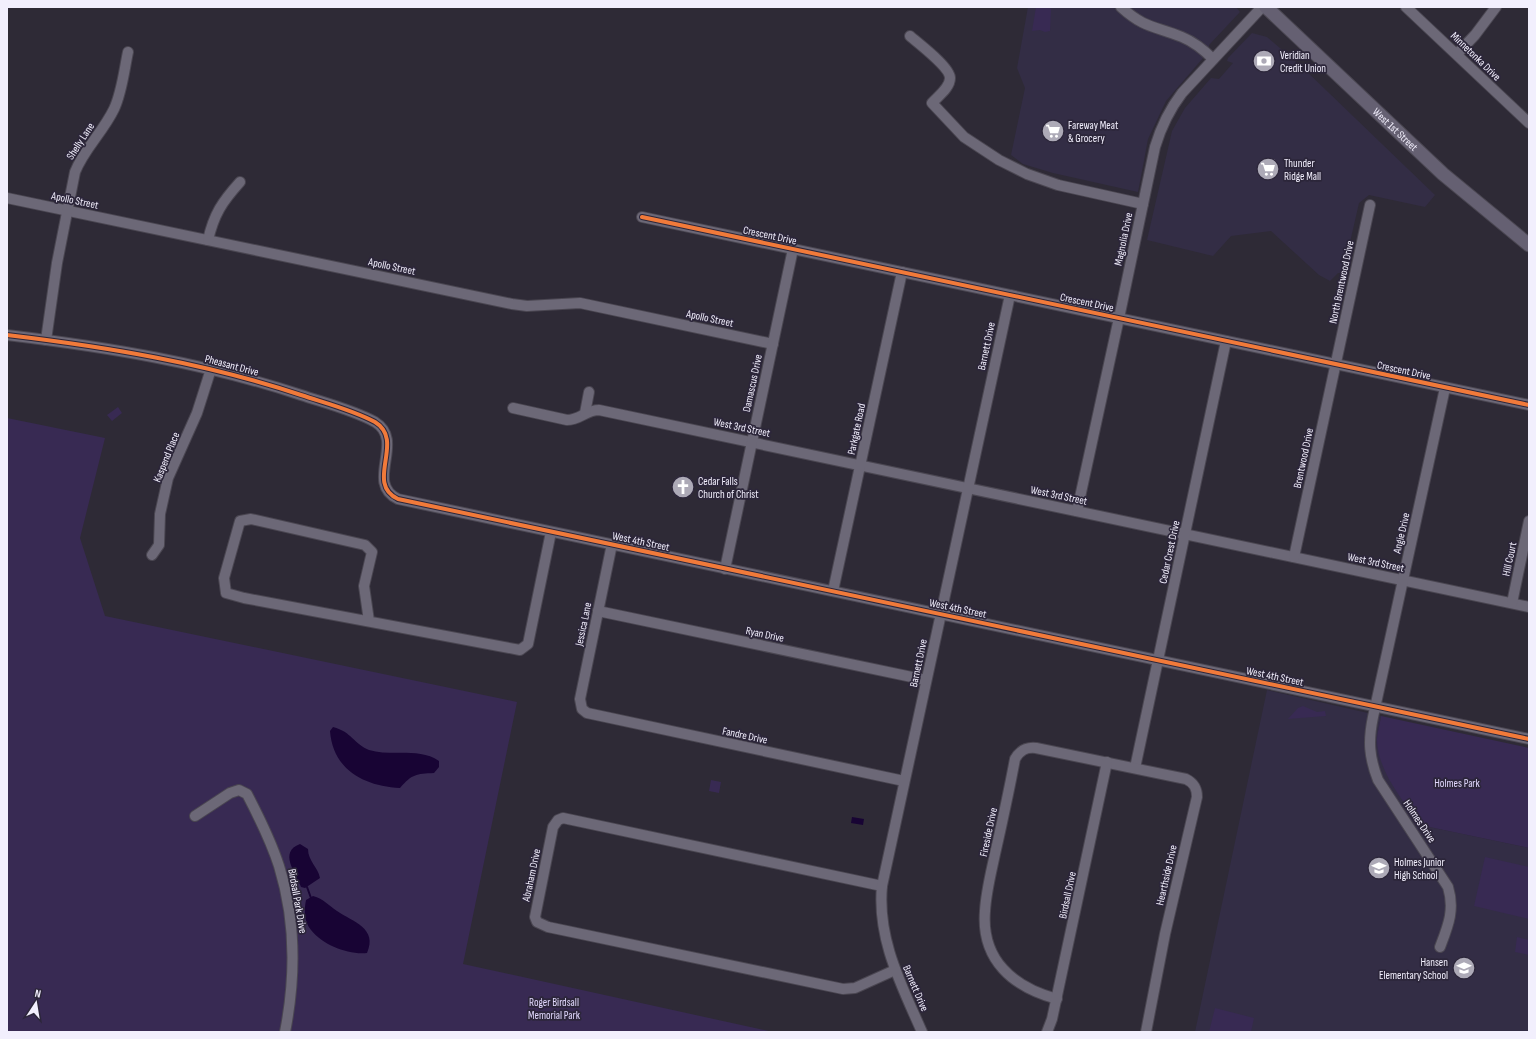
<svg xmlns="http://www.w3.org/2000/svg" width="1536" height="1039" font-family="'Sofia Sans Condensed',sans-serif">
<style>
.built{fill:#332d45}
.green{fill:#382a53}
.water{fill:#180434}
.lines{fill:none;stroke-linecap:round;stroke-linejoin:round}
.stream{stroke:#180434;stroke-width:2}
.minor-casing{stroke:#4a4651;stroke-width:12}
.major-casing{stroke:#4a4651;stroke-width:15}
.minor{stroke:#6c6877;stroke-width:10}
.major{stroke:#656072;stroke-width:13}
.cycleway-casing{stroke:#2c263a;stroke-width:6}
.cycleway{stroke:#f17a3a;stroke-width:4}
.labels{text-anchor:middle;stroke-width:3.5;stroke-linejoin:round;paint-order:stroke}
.poi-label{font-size:11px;fill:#f2effd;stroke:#2c263a;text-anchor:start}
.street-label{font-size:11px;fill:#f2effd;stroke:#2c263a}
.park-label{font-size:11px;fill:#e1d8fd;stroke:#2c263a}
</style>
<rect width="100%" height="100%" fill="#2e2a36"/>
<g class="built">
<polygon points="1028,7 1236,7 1240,12 1209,45 1209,51 1166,101 1148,139 1138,192 1053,173 1023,164 1011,155 1025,88 1017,68"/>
<polygon points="1252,33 1267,37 1302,67 1435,195 1425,207 1369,195 1359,203 1343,273 1338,273 1330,281 1319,275 1271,231 1231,236 1213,256 1147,240 1172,131 1185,108 1211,78 1219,79 1233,63 1227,61 1228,58"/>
<polygon points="1267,690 1381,716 1377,739 1420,825 1529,848 1529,1032 1195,1032"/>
</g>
<g class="green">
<polygon points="1036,7 1049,7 1051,9 1050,31 1045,32 1040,30 1032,31"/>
<polygon points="118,407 122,413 112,421 107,415"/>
<polygon points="7,418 105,438 80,538 105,616 517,702 463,964 773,1032 7,1032"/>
<polygon points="1303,706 1317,712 1325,711 1326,716 1288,719 1298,708"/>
<path d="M1381 716 1529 748V848L1420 825C1403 800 1378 772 1377 740 1377 733 1380 724 1381 716Z"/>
<polygon points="711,780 721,782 719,793 709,791"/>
<polygon points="1485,857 1529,867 1529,919 1474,906"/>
<polygon points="1517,937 1529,940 1529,955 1515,952"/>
<polygon points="1215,1008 1254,1018 1251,1032 1209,1032"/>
</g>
<g class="water">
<path d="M333 727C352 732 354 744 369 750 392 757 418 747 439 761V767L434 773C416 774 412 774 400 788 364 786 333 770 330 731Z"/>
<polygon points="852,817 864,819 863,825 851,823"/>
<path d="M300 844 308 849C308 861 318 867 320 878L305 888 301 887C296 873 278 852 300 844Z"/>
<path d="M313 896C324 899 328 905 337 911 353 922 378 928 367 953 348 955 323 945 311 930 304 922 304 910 306 900Z"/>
</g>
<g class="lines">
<polyline class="stream" points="307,887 311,898"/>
<g class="minor-casing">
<g id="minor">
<path d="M1121 7C1145 29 1156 26 1182 37 1194 42 1204 50 1213 59"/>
<polyline points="1406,7 1529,123"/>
<path d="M910 36C919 44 950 67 950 78 950 88 938 96 932 103L964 137 999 160 1027 174 1058 185 1143 204"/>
<polyline points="1457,54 1475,35 1496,7"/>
<polyline points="7,198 512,304 527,306 580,303 773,344"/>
<polyline points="642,217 1529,405"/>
<path d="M208 240C214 214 222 202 240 182"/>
<path d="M7 335C107 347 205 363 301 395 325 403 353 410 375 422 406 441 364 483 398 499L1529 739"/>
<path d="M46 340 57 263 75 172C84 149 103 132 114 109 122 92 124 71 128 52"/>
<path d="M513 408 567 420C580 420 586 410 599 410L1529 607"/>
<polyline points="585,413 589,392"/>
<path d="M1077 511 1119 318 1155 147C1161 127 1169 110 1182 93L1262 7"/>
<polyline points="612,544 580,699 582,709 587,713 904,781"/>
<polyline points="152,555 159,545 160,514 168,478 197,413 211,369"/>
<polyline points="1294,557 1370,205"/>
<polyline points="725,569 793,249"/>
<polyline points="833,591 902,272"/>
<polyline points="1512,603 1529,521"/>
<polyline points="598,611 926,680"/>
<polyline points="369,621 364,586 372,552 365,545 251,519 240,521 224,578 226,593 244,598 520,650 528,644 551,532"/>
<polyline points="1135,768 1226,341"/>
<path d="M195 816 230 793 239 790 247 794C259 817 271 841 279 866 296 921 296 976 285 1032"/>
<polyline points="882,886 563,818 558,820 553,827 535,917 537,922 548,927 843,989 855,988 895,970"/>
<path d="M1440 947C1448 926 1455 910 1448 887L1378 780C1369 757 1368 741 1373 717L1445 388"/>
<path d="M1057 999C1013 987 981 960 985 911 986 892 991 873 995 854 1002 823 1009 791 1015 759 1020 750 1026 747 1036 748L1186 779C1194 783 1197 788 1197 797L1165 934 1146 1032"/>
<path d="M922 1032C901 984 877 939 882 886L1010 295"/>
<polyline points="1047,1032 1052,1019 1107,762"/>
</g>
</g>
<g class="major-casing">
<g id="major">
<path id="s1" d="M1266 7 1443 174 1529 245"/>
</g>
</g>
<use href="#minor" class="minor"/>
<use href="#major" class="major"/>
<g class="cycleway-casing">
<g id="cycleway">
<polyline points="642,217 1529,405"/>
<path d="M7 335C107 347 205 363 301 395 325 403 353 410 375 422 406 441 364 483 398 499L1529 739"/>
</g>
</g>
<use href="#cycleway" class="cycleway"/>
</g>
<defs>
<g id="bank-disc" transform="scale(1.15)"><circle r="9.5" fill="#adaab7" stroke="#2c263a"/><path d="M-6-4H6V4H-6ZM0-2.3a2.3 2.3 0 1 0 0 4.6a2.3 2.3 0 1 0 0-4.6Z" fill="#fff"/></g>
<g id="supermarket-disc" transform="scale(1.15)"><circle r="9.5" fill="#adaab7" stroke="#2c263a"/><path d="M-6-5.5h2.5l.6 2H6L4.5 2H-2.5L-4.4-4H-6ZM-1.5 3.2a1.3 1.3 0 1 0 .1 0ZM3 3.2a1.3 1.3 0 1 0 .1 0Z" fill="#fff"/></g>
<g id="church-disc" transform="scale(1.15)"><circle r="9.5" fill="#adaab7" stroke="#2c263a"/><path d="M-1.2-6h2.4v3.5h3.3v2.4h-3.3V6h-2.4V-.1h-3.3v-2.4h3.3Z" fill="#fff"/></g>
<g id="school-disc" transform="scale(1.15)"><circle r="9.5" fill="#adaab7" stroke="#2c263a"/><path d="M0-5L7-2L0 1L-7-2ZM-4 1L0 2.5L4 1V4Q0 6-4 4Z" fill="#fff"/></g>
</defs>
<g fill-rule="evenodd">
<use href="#bank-disc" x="1264" y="61"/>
<use href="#supermarket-disc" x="1053" y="131"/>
<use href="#supermarket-disc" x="1268" y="169"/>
<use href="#church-disc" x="683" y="487"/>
<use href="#school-disc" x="1379" y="868"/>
<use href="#school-disc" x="1464" y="968"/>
</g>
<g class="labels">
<g class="poi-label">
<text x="1280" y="59">Veridian<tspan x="1280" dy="13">Credit Union</tspan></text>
<text x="1068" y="129">Fareway Meat<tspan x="1068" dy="13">&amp; Grocery</tspan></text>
<text x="1284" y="167">Thunder<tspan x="1284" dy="13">Ridge Mall</tspan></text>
<text x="698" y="485">Cedar Falls<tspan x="698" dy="13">Church of Christ</tspan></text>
<text x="1394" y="866">Holmes Junior<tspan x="1394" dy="13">High School</tspan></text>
<text x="1448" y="966" text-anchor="end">Hansen<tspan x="1448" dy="13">Elementary School</tspan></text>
</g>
<g class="street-label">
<text transform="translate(1476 56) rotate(44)" y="4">Minnetonka Drive</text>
<text dy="4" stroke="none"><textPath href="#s1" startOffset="178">West 1st Street</textPath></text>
<text transform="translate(80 141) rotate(-57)" y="4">Shelly Lane</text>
<text transform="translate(75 200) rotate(12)" y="4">Apollo Street</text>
<text transform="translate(770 235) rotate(12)" y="4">Crescent Drive</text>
<text transform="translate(1123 239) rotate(-78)" y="4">Magnolia Drive</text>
<text transform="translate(392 266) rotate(12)" y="4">Apollo Street</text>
<text transform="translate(1341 282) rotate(-78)" y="4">North Brentwood Drive</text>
<text transform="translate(1087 302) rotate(12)" y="4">Crescent Drive</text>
<text transform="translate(710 318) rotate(12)" y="4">Apollo Street</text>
<text transform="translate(986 346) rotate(-78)" y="4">Barnett Drive</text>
<text transform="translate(232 365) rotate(15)" y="4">Pheasant Drive</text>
<text transform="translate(1404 370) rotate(12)" y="4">Crescent Drive</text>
<text transform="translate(752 383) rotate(-78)" y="4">Damascus Drive</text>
<text transform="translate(742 427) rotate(12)" y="4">West 3rd Street</text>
<text transform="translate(856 429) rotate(-78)" y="4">Parkgate Road</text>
<text transform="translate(166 457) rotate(-68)" y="4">Kaspend Place</text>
<text transform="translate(1303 458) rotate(-78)" y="4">Brentwood Drive</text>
<text transform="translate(1059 495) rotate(12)" y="4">West 3rd Street</text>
<text transform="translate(1401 533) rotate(-77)" y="4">Angie Drive</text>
<text transform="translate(641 541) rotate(12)" y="4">West 4th Street</text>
<text transform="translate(1169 552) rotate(-78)" y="4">Cedar Crest Drive</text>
<text transform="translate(1509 559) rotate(-78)" y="4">Hill Court</text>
<text transform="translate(1376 562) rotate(12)" y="4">West 3rd Street</text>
<text transform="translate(958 608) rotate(12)" y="4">West 4th Street</text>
<text transform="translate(583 624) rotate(-78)" y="4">Jessica Lane</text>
<text transform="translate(765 634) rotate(12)" y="4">Ryan Drive</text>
<text transform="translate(918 663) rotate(-78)" y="4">Barnett Drive</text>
<text transform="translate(1275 676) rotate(12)" y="4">West 4th Street</text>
<text transform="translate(745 735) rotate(12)" y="4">Fandre Drive</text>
<text transform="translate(1420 821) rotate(56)" y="4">Holmes Drive</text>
<text transform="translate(988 832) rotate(-78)" y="4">Fireside Drive</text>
<text transform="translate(531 875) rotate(-78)" y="4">Abraham Drive</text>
<text transform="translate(1166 875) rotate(-77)" y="4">Hearthside Drive</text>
<text transform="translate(1067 895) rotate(-78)" y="4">Birdsall Drive</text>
<text transform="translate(298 901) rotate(80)" y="4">Birdsall Park Drive</text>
<text transform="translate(916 988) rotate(67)" y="4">Barnett Drive</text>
</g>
<g class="park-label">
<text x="1457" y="787">Holmes Park</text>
<text x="554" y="1006">Roger Birdsall<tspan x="554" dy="13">Memorial Park</tspan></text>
</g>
</g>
<rect width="1536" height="1039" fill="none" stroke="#f2effd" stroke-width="16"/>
<g transform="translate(36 1003) rotate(12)" stroke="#2c263a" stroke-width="3" paint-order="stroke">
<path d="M0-3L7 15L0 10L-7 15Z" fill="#f2effd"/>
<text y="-6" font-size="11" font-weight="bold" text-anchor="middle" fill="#f2effd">N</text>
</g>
</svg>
